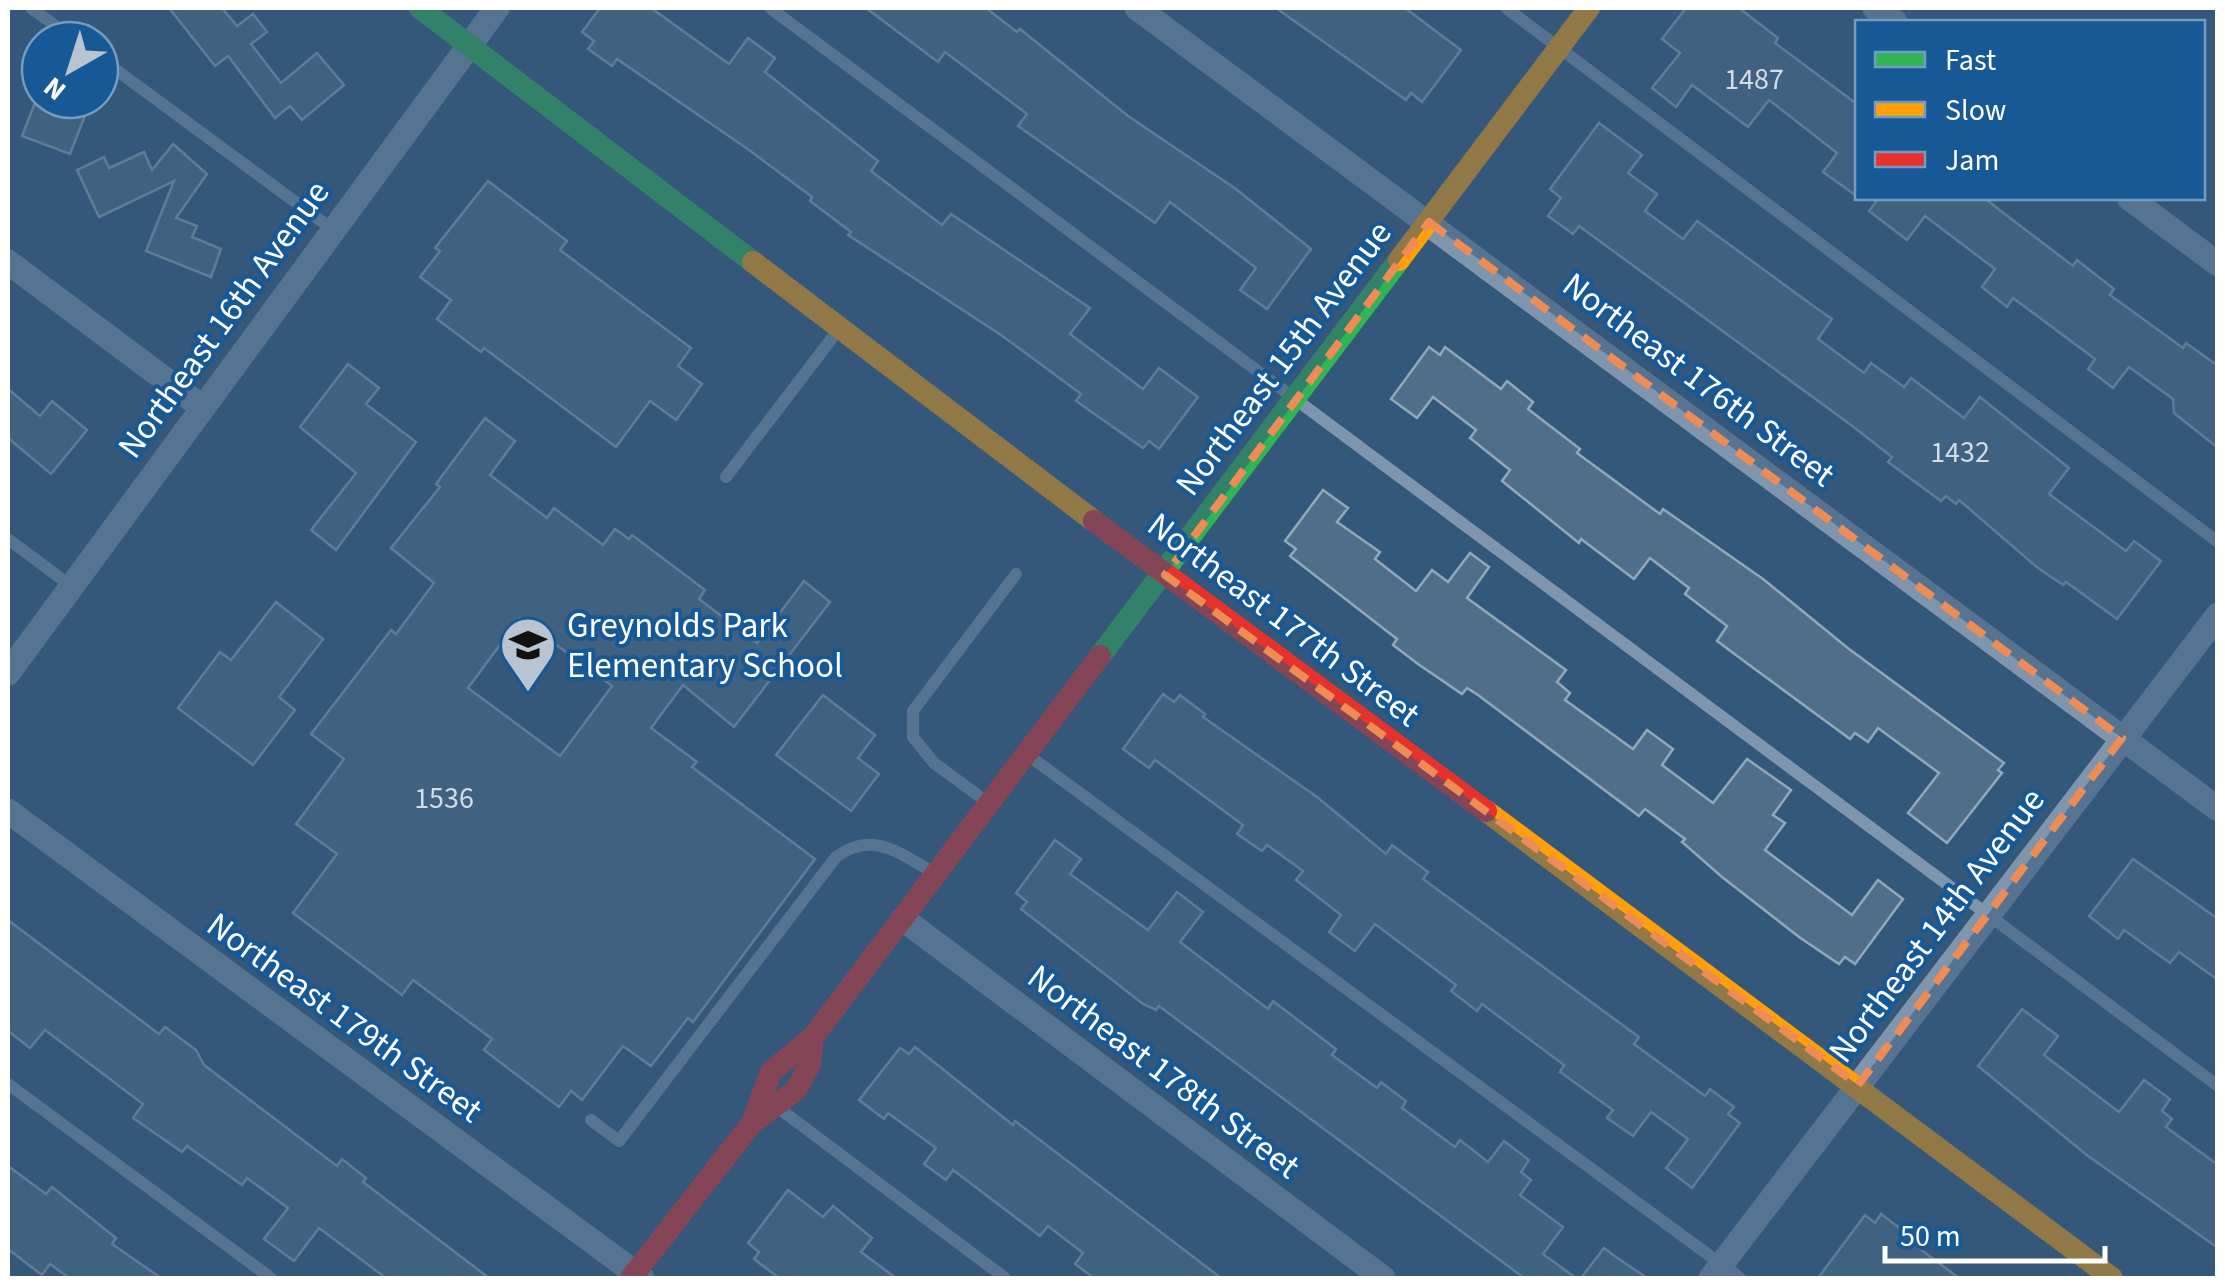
<svg xmlns="http://www.w3.org/2000/svg" width="2225" height="1286" font-family="'Source Sans 3',sans-serif">
<style>
.building{fill:#516e89;stroke:#92a7ba;stroke-width:2.5;fill-rule:evenodd}
.lines{fill:none;stroke-linecap:round;stroke-linejoin:round}
.lane{stroke:#7e95ad;stroke-width:12}
.street{stroke:#7e95ad;stroke-width:25}
.fast{stroke:#30b455;stroke-width:22}
.slow{stroke:#ff9f0a;stroke-width:22}
.jam{stroke:#e5322d;stroke-width:22}
.marked{fill:none;stroke:#ef8b55;stroke-width:8;stroke-dasharray:20 12;stroke-linejoin:round}
.labels{text-anchor:middle;stroke-width:8;stroke-linejoin:round;paint-order:stroke}
.number-label{font-size:30px;fill:#d4dbe2}
.street-label{font-size:35px;fill:#fff;stroke:#175997}
.poi-label{font-size:35px;fill:#fff;stroke:#175997;text-anchor:start}
</style>
<rect width="100%" height="100%" fill="#34587a"/>
<g class="building">
<polygon points="169,8 222,8 237,26 253,14 267,32 251,44 281,83 317,53 344,85 302,120 290,106 275,118 228,56 215,66"/>
<polygon points="600,8 651,8 729,64 748,38 775,58 765,72 878,161 871,171 942,225 951,214 1090,308 1070,334 1143,389 1159,368 1198,397 1159,449 1149,441 1143,448 1076,401 1081,394 1001,335 848,235 851,232 810,201 812,197 749,150 617,59 612,66 588,49 594,41 582,32"/>
<polygon points="866,8 986,8 1017,32 1020,29 1128,116 1236,189 1311,249 1267,309 1240,290 1256,268 1170,202 1155,223 1018,126 1027,114 945,52 938,62"/>
<polygon points="1276,8 1405,8 1461,50 1422,102 1411,93 1406,100"/>
<polygon points="1686,8 1739,8 1778,38 1775,43 1858,105 1858,197 1823,172 1837,153 1769,100 1748,127 1692,85 1676,107 1652,88 1680,53 1662,39"/>
<polygon points="38,95 40,100 86,113 70,154 22,136"/>
<polygon points="1599,123 1642,155 1628,173 1657,194 1645,211 1683,239 1697,221 1819,310 1832,319 1818,339 1864,373 1871,363 1904,387 1911,378 1964,418 1980,397 2069,468 2049,494 2126,551 2134,541 2161,561 2117,619 2066,582 2063,585 2038,568 1959,500 1956,504 1946,496 1941,501 1888,462 1892,457 1851,425 1579,226 1573,234 1548,216 1561,198 1550,189"/>
<polygon points="173,144 207,174 176,218 197,226 192,237 221,249 211,277 146,251 174,181 99,217 77,170 104,157 109,168 144,152 152,170"/>
<polygon points="488,181 567,241 560,250 691,348 678,366 702,384 676,420 650,401 616,447 484,348 481,352 437,319 451,300 420,277 440,251 435,248"/>
<polygon points="1879,198 1984,198 2073,266 2077,260 2114,289 2110,295 2183,348 2186,343 2218,366 2218,448 2174,413 2173,399 2129,367 2113,388 2088,369 2095,359 2013,298 2007,307 1982,287 1995,269 1925,216 1907,240 1869,211"/>
<polygon points="1429,347 1440,355 1445,347 1501,389 1507,381 1533,402 1528,409 1580,449 1577,453 1660,514 1663,509 1763,579 1849,649 2004,763 1998,770 2002,773 1947,843 1908,813 1939,773 1878,728 1868,742 1855,733 1850,739 1752,667 1717,641 1727,626 1685,594 1689,588 1650,558 1634,579 1581,539 1579,543 1502,481 1510,470 1470,438 1476,430 1433,397 1417,418 1391,399"/>
<polygon points="348,364 379,388 366,404 416,442 336,550 311,530 356,473 300,427"/>
<polygon points="8,389 40,416 52,401 87,430 51,474 8,438"/>
<path d="M485 418 515 441 490 475 547 518 554 508 603 545 615 529 629 539 632 535 705 590 699 599 757 643 804 581 830 602 734 727 683 685 651 728 697 762 692 767 815 859 693 1022 688 1018 651 1066 623 1046 582 1100 571 1091 559 1107 484 1050 492 1039 413 980 402 995 293 913 337 854 296 824 344 759 311 734 391 630 396 634 434 583 391 548 440 487 436 484ZM520 618 612 686 560 756 468 688Z"/>
<polygon points="1323,490 1348,508 1337,522 1380,552 1375,559 1416,591 1432,570 1448,582 1470,553 1489,567 1467,598 1566,670 1557,682 1570,693 1565,700 1633,749 1647,730 1673,749 1662,765 1713,803 1747,759 1791,790 1773,815 1785,823 1765,850 1852,915 1878,880 1903,899 1855,964 1845,957 1839,964 1799,937 1722,877 1682,842 1685,839 1645,809 1639,816 1478,695 1467,688 1462,694 1418,664 1393,645 1397,639 1290,556 1296,549 1285,541"/>
<polygon points="276,602 323,639 279,697 295,710 253,765 178,708 220,652 231,660"/>
<polygon points="1163,694 1174,702 1180,695 1205,714 1203,717 1317,797 1386,854 1392,845 1428,872 1423,879 1639,1037 1634,1044 1705,1096 1710,1089 1734,1107 1728,1114 1740,1123 1692,1188 1666,1168 1688,1139 1651,1112 1633,1136 1607,1118 1613,1110 1560,1072 1564,1065 1482,1004 1477,1011 1451,991 1456,985 1375,924 1355,951 1329,932 1341,915 1296,880 1303,871 1267,845 1262,851 1237,834 1243,825 1155,760 1149,768 1123,749"/>
<polygon points="823,695 875,735 858,758 879,774 851,811 776,755"/>
<polygon points="1055,840 1081,859 1070,874 1148,930 1177,892 1203,912 1180,942 1268,1009 1273,1001 1336,1049 1332,1055 1377,1088 1381,1082 1394,1092 1406,1101 1402,1108 1455,1147 1460,1140 1488,1162 1504,1141 1529,1160 1521,1172 1531,1180 1520,1195 1563,1227 1543,1254 1576,1278 1524,1278 1159,1006 1156,1010 1143,1004 1021,909 1027,902 1016,893"/>
<polygon points="2133,859 2218,919 2218,980 2179,952 2170,963 2124,930 2118,939 2089,916"/>
<polygon points="8,920 159,1034 165,1027 196,1050 204,1065 337,1166 342,1159 366,1178 363,1182 489,1278 386,1278 319,1228 294,1261 264,1239 288,1208 247,1178 242,1185 187,1146 182,1152 133,1118 143,1104 45,1030 30,1048 8,1031"/>
<polygon points="2022,1009 2058,1036 2044,1055 2119,1112 2144,1080 2170,1099 2162,1111 2172,1119 2166,1127 2218,1165 2218,1248 2088,1156 1978,1066"/>
<polygon points="915,1047 1013,1125 1015,1121 1221,1278 1094,1278 1075,1264 1083,1253 1048,1226 1040,1236 953,1170 946,1180 924,1164 936,1148 888,1113 884,1119 859,1100 900,1048 909,1054"/>
<polygon points="8,1166 46,1194 52,1187 116,1238 112,1244 161,1278 69,1278 50,1264 42,1275 30,1266 8,1249"/>
<polygon points="788,1190 823,1217 833,1206 872,1238 861,1252 896,1278 779,1278 754,1259 759,1252 748,1243"/>
<polygon points="1881,1214 1906,1233 1904,1237 1959,1278 1818,1278 1865,1215 1875,1223"/>
<polygon points="1604,1248 1616,1257 1647,1278 1581,1278"/>
</g>
<g class="lines">
<g class="lane">
<polyline points="31,8 75,40"/>
<polyline points="770,8 2218,1086"/>
<polyline points="1506,8 2218,542"/>
<polyline points="100,58 332,229"/>
<polyline points="726,477 839,329"/>
<polyline points="8,539 71,586"/>
<polyline points="1028,755 1740,1278"/>
<polyline points="987,802 934,763 913,737 913,711 1016,574"/>
<polyline points="8,1084 271,1278"/>
<polyline points="777,1107 1005,1278"/>
<path d="M591 1120 619 1141 836 857C873 830 899 853 934 873"/>
</g>
<g class="street">
<polyline points="1137,8 2218,809"/>
<polyline points="1875,8 1895,22"/>
<polyline points="2129,198 2218,264"/>
<polyline points="8,262 202,407"/>
<polyline points="8,673 497,8"/>
<polyline points="8,811 642,1278"/>
<polyline points="903,919 1383,1278"/>
<polyline points="1711,1278 2218,615"/>
</g>
<g class="fast">
<polyline points="420,8 753,262"/>
<polyline points="1100,656 1399,260"/>
</g>
<g class="slow">
<polyline points="1399,260 1589,8"/>
<polyline points="753,262 1094,521"/>
<polyline points="1486,811 2112,1278"/>
</g>
<g class="jam">
<polyline points="1094,521 1486,811"/>
<polyline points="752,1123 771,1072 813,1037 1100,656"/>
<polyline points="631,1278 752,1123 796,1090 810,1064 813,1037"/>
</g>
</g>
<path d="M0 0H2225V1286H0ZM1429 222 2122 738 1858 1085 1165 575Z" fill="#34587a" fill-opacity=".55" fill-rule="evenodd"/>
<path class="marked" d="M1429 222 2122 738 1858 1085 1165 575Z"/>
<defs>
<g id="school-pin" transform="scale(2.875)"><path d="M0 17L-7.5 6A9.5 9.5 0 1 1 7.5 6Z" fill="#b8c5d0" stroke="#175997"/><path d="M0-5L7-2L0 1L-7-2ZM-4 1L0 2.5L4 1V4Q0 6-4 4Z" fill="#111"/></g>
</defs>
<g fill-rule="evenodd">
<use href="#school-pin" x="528" y="645"/>
</g>
<g class="labels">
<g class="number-label">
<text x="1754" y="89">1487</text>
<text x="1960" y="462">1432</text>
<text x="444" y="808">1536</text>
</g>
<g class="street-label">
<text transform="translate(223 319) rotate(-54)" y="12">Northeast 16th Avenue</text>
<text transform="translate(1283 358) rotate(-53)" y="12">Northeast 15th Avenue</text>
<text transform="translate(1699 379) rotate(37)" y="12">Northeast 176th Street</text>
<text transform="translate(1284 619) rotate(37)" y="12">Northeast 177th Street</text>
<text transform="translate(1936 925) rotate(-53)" y="12">Northeast 14th Avenue</text>
<text transform="translate(345 1017) rotate(36)" y="12">Northeast 179th Street</text>
<text transform="translate(1164 1071) rotate(37)" y="12">Northeast 178th Street</text>
</g>
<g class="poi-label">
<text x="567" y="637">Greynolds Park<tspan x="567" dy="40">Elementary School</tspan></text>
</g>
</g>
<rect width="2225" height="1286" fill="none" stroke="#ffffff" stroke-width="20"/>
<rect x="1855" y="20" width="350" height="180" fill="#175997" stroke="#749bc1" stroke-width="2.5"/>
<rect x="1875" y="52" width="50" height="15" fill="#30b455" stroke="#749bc1" stroke-width="2.5"/>
<text x="1945" y="70" font-size="30" fill="#ffffff">Fast</text>
<rect x="1875" y="102" width="50" height="15" fill="#ff9f0a" stroke="#749bc1" stroke-width="2.5"/>
<text x="1945" y="120" font-size="30" fill="#ffffff">Slow</text>
<rect x="1875" y="152" width="50" height="15" fill="#e5322d" stroke="#749bc1" stroke-width="2.5"/>
<text x="1945" y="170" font-size="30" fill="#ffffff">Jam</text>
<g transform="translate(70 70) rotate(219)"><circle r="48" fill="#175997" stroke="#749bc1" stroke-width="2.5"/>
<path d="M0-8L18 38L0 25L-18 38Z" fill="#b8c5d0"/>
<text y="-15" font-size="28" font-weight="bold" text-anchor="middle" fill="#ffffff">N</text>
</g>
<path d="M1885 1246v15h220v-15" fill="none" stroke="#ffffff" stroke-width="5"/>
<text x="1900" y="1246" font-size="30" fill="#ffffff" stroke="#175997" stroke-width="8" paint-order="stroke">50 m</text>
</svg>
